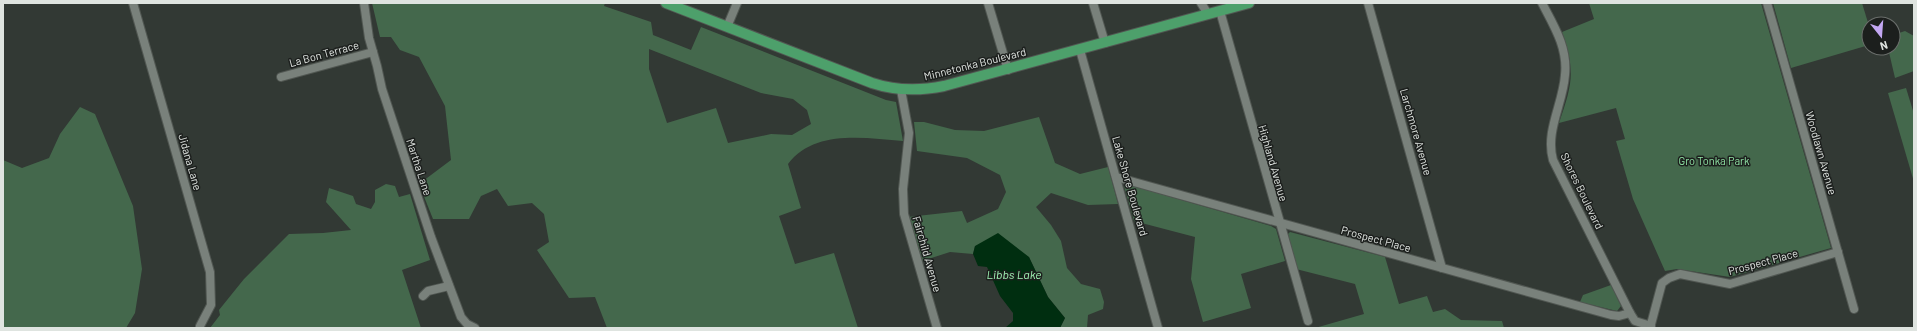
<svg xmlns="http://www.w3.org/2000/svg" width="1917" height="331" font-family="Barlow,sans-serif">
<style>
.green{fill:#44684c;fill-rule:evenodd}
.water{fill:#002e10}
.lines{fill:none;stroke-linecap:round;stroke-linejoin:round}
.minor-casing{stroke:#515752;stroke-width:10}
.major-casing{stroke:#515752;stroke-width:12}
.minor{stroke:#79817b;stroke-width:8}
.major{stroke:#4da06b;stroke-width:10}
.labels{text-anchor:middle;stroke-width:3;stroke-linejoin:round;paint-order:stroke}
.street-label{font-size:11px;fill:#dfe4e0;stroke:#1c1f1d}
.park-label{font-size:11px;fill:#90e4a5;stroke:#1c1f1d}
.water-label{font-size:12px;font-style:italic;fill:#a1f5b5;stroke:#1c1f1d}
</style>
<rect width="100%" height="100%" fill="#323934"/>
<g class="green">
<path d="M372 3H605L604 6 651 22 653 35 691 50 701 27 886 100 896 102 903 141C865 138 814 129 788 164L801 208 779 216 795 264 834 253 858 328H607L595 297 569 298 537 250 549 242 544 214 532 203 508 206 497 189 481 196 469 219H433L419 184 451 160 445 106 419 57 400 50 391 37H380ZM649 49 761 93 793 99 807 110 811 124 792 135 771 134 728 143 716 108 667 123 649 69Z"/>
<path d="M1589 3H1761L1831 248 1730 277 1677 269 1665 271 1633 199 1616 141 1625 139 1616 108 1559 123C1572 85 1576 72 1562 32L1594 19Z"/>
<polygon points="1773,3 1862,3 1869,26 1869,45 1791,68"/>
<polygon points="1905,31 1914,36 1914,71 1895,78 1888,48 1893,48 1893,35"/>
<polygon points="1906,88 1914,114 1914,182 1888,93"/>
<polygon points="80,107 95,114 133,206 142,269 135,313 126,328 3,328 3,160 22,168 49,158 60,134"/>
<polygon points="1039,117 1055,163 1080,174 1108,167 1118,204 1088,205 1051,193 1036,207 1051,225 1061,241 1067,268 1081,284 1100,289 1104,302 1103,309 1088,315 1087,328 1060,328 1065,318 1048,297 1029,257 975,246 973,254 950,252 922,261 908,217 962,211 967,223 998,209 1006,192 1000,175 967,158 917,151 914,122 924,122 955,130 984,131"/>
<polygon points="386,184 395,186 399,197 410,194 430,260 402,270 421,328 210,328 220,315 219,310 244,279 289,234 323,233 351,230 326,202 329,188 353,196 356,204 371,209 375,202 375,190"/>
<polygon points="1126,184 1271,226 1276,229 1285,261 1241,274 1251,308 1203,322 1191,279 1195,237 1134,221 1124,186"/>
<polygon points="1290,232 1385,257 1399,304 1427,296 1433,312 1445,309 1461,320 1502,321 1504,328 1315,328 1364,314 1355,284 1296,269 1287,235"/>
<polygon points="1611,285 1621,306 1617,311 1580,302 1583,295"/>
</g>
<polygon class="water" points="998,233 1029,257 1048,297 1065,318 1060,328 1005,328 1013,321 1013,313 1000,296 987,267 978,266 973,254 975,246"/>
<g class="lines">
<g class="minor-casing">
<g id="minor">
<polyline points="133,3 210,272 211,305 200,326"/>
<polyline points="364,3 369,38 377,66 382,89 431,237 461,317 467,324 475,328"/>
<polyline points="988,3 1008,70"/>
<polyline points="1093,3 1105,43"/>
<polyline points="1201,3 1208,14"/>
<polyline points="1368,3 1442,268"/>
<path d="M1542 3C1554 26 1568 48 1565 75 1563 104 1545 131 1553 160L1630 313 1635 321 1651 326"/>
<polyline points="1767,3 1854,309"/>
<polyline points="1220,11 1308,321"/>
<polyline points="727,27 737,3"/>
<polyline points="1080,50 1158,328"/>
<polyline points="281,77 373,52"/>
<polyline points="901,90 909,133 903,189 904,214 937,328"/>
<polyline points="1116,177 1611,315 1619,316 1630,313"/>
<polyline points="423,296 428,291 449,286"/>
<polyline points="1650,328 1662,283 1669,278 1680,274 1730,284 1838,252"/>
</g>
</g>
<g class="major-casing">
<path id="major" d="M666 3 872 83C896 91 919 91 944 86L1249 3"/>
</g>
<use href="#minor" class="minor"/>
<use href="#major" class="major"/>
</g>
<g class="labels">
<g class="street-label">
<text transform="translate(324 54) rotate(-15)" y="4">La Bon Terrace</text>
<text transform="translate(975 64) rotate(-14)" y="4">Minnetonka Boulevard</text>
<text transform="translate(1416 132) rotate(74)" y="4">Larchmore Avenue</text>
<text transform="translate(1821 153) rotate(74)" y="4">Woodlawn Avenue</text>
<text transform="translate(190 162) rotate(74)" y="4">Jidana Lane</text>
<text transform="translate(1273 163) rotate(74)" y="4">Highland Avenue</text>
<text transform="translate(419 167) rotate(72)" y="4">Martha Lane</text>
<text transform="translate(1130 186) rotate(74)" y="4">Lake Shore Boulevard</text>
<text transform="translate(1582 191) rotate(64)" y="4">Shores Boulevard</text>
<text transform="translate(1376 239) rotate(15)" y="4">Prospect Place</text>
<text transform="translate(927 254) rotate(74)" y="4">Fairchild Avenue</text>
<text transform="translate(1763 262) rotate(-15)" y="4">Prospect Place</text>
</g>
<g class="park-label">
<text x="1714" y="165">Gro Tonka Park</text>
</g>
<g class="water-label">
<text x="1014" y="279">Libbs Lake</text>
</g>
</g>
<rect width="1917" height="331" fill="none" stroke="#dfe4e0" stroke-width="8"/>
<g transform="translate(1881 36) rotate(163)"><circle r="19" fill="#1c1f1d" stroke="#6a6e6b"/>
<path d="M0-3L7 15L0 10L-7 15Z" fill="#c3a7f2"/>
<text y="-6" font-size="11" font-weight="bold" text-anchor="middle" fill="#dfe4e0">N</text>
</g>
</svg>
